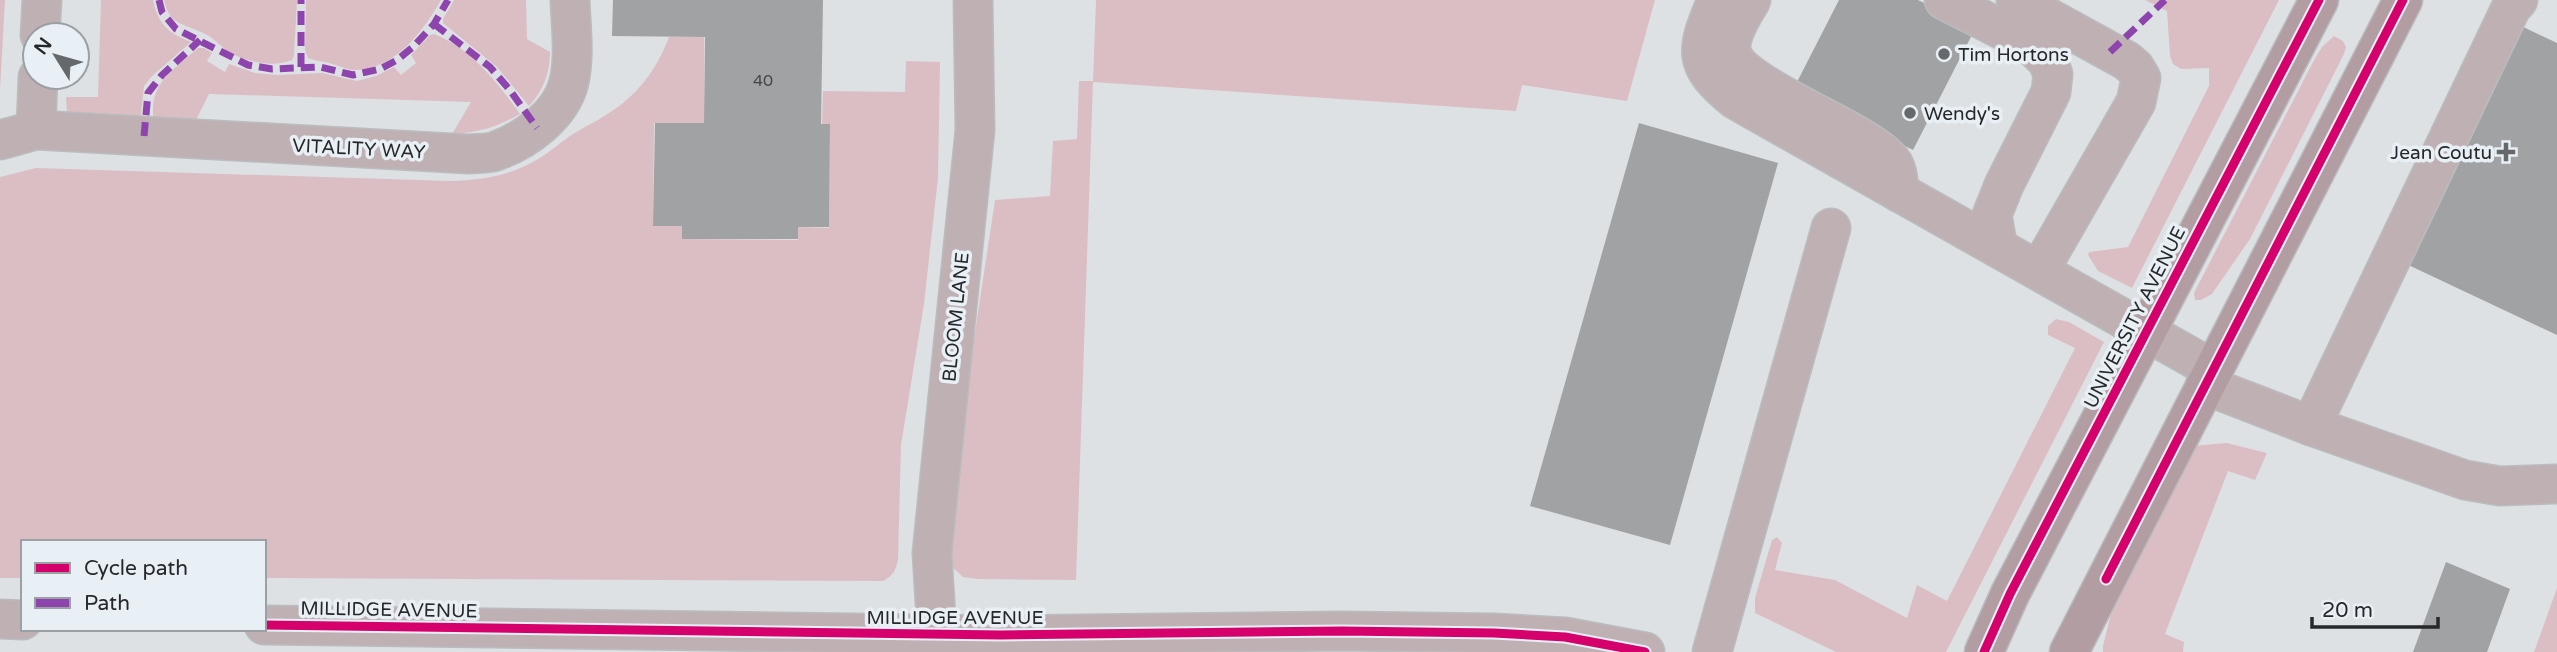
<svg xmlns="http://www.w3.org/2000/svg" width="2557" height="652" font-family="'Varela Round',sans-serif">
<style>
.green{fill:#dbbec4}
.building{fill:#a0a2a4}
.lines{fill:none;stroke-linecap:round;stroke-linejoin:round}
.minor-casing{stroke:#babcbe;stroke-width:41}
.major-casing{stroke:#babcbe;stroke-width:41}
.minor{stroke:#bfb1b3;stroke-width:38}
.major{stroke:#b29ea2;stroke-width:38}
.quiet{stroke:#8e44ad;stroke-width:7;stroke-dasharray:14 7;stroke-linecap:butt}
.cycleway-casing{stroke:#e8f0f5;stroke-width:13}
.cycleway{stroke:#d6006c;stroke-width:9}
.poi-dot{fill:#66696b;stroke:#e8f0f5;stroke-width:2.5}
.labels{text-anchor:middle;stroke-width:7;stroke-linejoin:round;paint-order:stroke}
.number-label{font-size:16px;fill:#444648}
.poi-label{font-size:19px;fill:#26282a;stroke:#e8f0f5;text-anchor:start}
.street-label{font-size:19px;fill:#26282a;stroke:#e8f0f5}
</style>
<rect width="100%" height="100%" fill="#dee1e4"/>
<g class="green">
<polygon points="0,0 5,0 0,91"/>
<path d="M101 0H153C158 24 168 33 191 42L152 76 144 86 140 124 71 116 67 112 66 97H98Z"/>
<path d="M164 0H297L294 56 292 60C274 68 246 62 229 52 220 46 213 37 203 33 183 23 170 26 164 0Z"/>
<path d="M306 0H441C423 31 396 69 355 70 346 70 338 65 329 63 322 61 315 61 308 58L305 50Z"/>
<path d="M454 0H526L527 39 550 52C550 73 543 91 529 106L497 67 443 23V19Z"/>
<polygon points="1096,0 1655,0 1627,101 1522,85 1516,111 1093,82 1076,580 977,579 963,577 949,564 971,359 995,200 1050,196 1053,141 1077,139 1079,81 1093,81"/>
<polygon points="2145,0 2279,0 2132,288 2098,271 2088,255 2089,252 2128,247 2209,86 2209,68 2181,69 2173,64 2170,56 2167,11"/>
<path d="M434 34C471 48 498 83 520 114 495 128 481 132 452 134L471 102 209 94 193 126 154 125C148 83 169 74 198 48H204L212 53 207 61 225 72 229 64 255 73 278 75 322 73 357 81 376 76 394 67 401 75 416 63 411 55 430 35Z"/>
<polygon points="2334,36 2343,41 2346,47 2344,54 2250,239 2212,294 2201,300 2195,300 2194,293 2313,62 2322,47"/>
<path d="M669 37H704V123H654L653 225 682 226V239L798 240V227L829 228 830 124H822L823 91 905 92 906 61 940 62 938 178 924 304 901 445 898 560C896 570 893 576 883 581L264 578V542H23V578H0V177L36 168 450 181C481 180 510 176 538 159 550 152 561 142 573 134 584 127 595 122 606 115 637 96 656 71 669 37Z"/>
<polygon points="2056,319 2069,322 2104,342 1946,652 1836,652 1755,613 1755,598 1772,540 1777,537 1782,543 1775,570 1835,580 1907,618 1917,585 1947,601 2075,348 2048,335 2048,326"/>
<polygon points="2227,443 2267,453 2255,480 2228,471 2165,634 2184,642 2183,652 2103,652 2103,646 2119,582 2191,446"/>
<polygon points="2557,588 2557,652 2534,652"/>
</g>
<g class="building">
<polygon points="613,0 823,0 821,124 830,124 829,227 798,227 798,239 682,239 682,226 653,226 655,123 704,123 705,37 612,36"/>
<polygon points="1839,0 1918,0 1975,29 1913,150 1875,131 1796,84"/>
<polygon points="2517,24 2557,43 2557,335 2402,262"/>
<polygon points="1639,123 1778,163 1670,545 1530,506"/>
<polygon points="2446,562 2510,589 2487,652 2413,652"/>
</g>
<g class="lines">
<g class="minor-casing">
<g id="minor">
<path d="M1717 0C1696 50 1691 64 1736 100L2214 370"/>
<path d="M1751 0C1743 14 1733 28 1731 44 1727 85 1866 127 1892 162 1898 169 1898 184 1900 193"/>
<polyline points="1944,0 2030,44 2047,60 2053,74 2051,92 2004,185 1992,215 1998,248"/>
<polyline points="2016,0 2127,61 2135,68 2141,78 2136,102 2039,271"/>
<polyline points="40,35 42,0"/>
<polyline points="36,130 38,77"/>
<path d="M0 140 36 130 469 154C477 153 488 154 496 151 526 140 561 115 569 82 575 56 571 27 570 0"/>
<polyline points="2205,385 2311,426 2465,480 2500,486 2557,484"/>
<polyline points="2311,426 2511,8 2518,0"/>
<polyline points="0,619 23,620"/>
<polyline points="264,625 1001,635 1342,631 1494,633 1565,637 1645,652"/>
<polyline points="937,635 932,553 975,130 973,0"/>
<polyline points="1712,652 1831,228"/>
</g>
</g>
<g class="major-casing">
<g id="major">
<polyline points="1984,652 2010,594 2319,0"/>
<polyline points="2069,652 2403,0"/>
</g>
</g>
<use href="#minor" class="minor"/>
<use href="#major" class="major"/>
<g class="quiet">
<polyline points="159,0 162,12 176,29 248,65 272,69 320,67 353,75 380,69 397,60 413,47 434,24 448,0"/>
<polyline points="434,24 490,67 509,89 537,128"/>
<polyline points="2110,52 2165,0"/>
<polyline points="301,67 301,0"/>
<polyline points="144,136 148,93 162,75 200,40"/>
</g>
<g class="cycleway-casing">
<g id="cycleway">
<polyline points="2106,579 2403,0"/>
<polyline points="264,625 1001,635 1342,631 1494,633 1565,637 1645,652"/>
<polyline points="1984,652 2010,594 2319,0"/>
</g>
</g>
<use href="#cycleway" class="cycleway"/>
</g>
<g class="poi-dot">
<circle cx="1944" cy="54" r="7"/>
<circle cx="1910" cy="113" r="7"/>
<path d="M2502.5 141.5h7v7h7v7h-7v7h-7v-7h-7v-7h7z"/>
</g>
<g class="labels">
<g class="number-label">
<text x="763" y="86">40</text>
</g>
<g class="poi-label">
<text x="1958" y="61">Tim Hortons</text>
<text x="1924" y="120">Wendy's</text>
<text x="2492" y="159" text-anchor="end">Jean Coutu</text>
</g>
<g class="street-label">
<text transform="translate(359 148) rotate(3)" y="7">VITALITY WAY</text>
<text transform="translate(955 317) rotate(-84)" y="7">BLOOM LANE</text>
<text transform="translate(2134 317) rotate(-63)" y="7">UNIVERSITY AVENUE</text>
<text transform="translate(389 609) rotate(1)" y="7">MILLIDGE AVENUE</text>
<text x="955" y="624">MILLIDGE AVENUE</text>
</g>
</g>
<rect x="21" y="540" width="245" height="91" fill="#e8f0f5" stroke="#9aa0a4" stroke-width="2"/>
<rect x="35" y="563" width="35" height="10" fill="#d6006c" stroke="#9aa0a4" stroke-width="2"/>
<text x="84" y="575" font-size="21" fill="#26282a">Cycle path</text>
<rect x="35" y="598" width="35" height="10" fill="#8e44ad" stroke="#9aa0a4" stroke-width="2"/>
<text x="84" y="610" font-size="21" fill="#26282a">Path</text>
<g transform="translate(56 56) rotate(307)"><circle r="33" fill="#e8f0f5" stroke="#9aa0a4" stroke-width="2"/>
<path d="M0-5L12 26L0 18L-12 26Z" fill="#66696b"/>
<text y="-10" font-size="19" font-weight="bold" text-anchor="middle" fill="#26282a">N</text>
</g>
<path d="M2312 617v10h126v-10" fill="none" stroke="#26282a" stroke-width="3.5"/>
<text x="2322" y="617" font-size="21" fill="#26282a" stroke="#e8f0f5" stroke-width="5" paint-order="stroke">20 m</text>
</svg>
